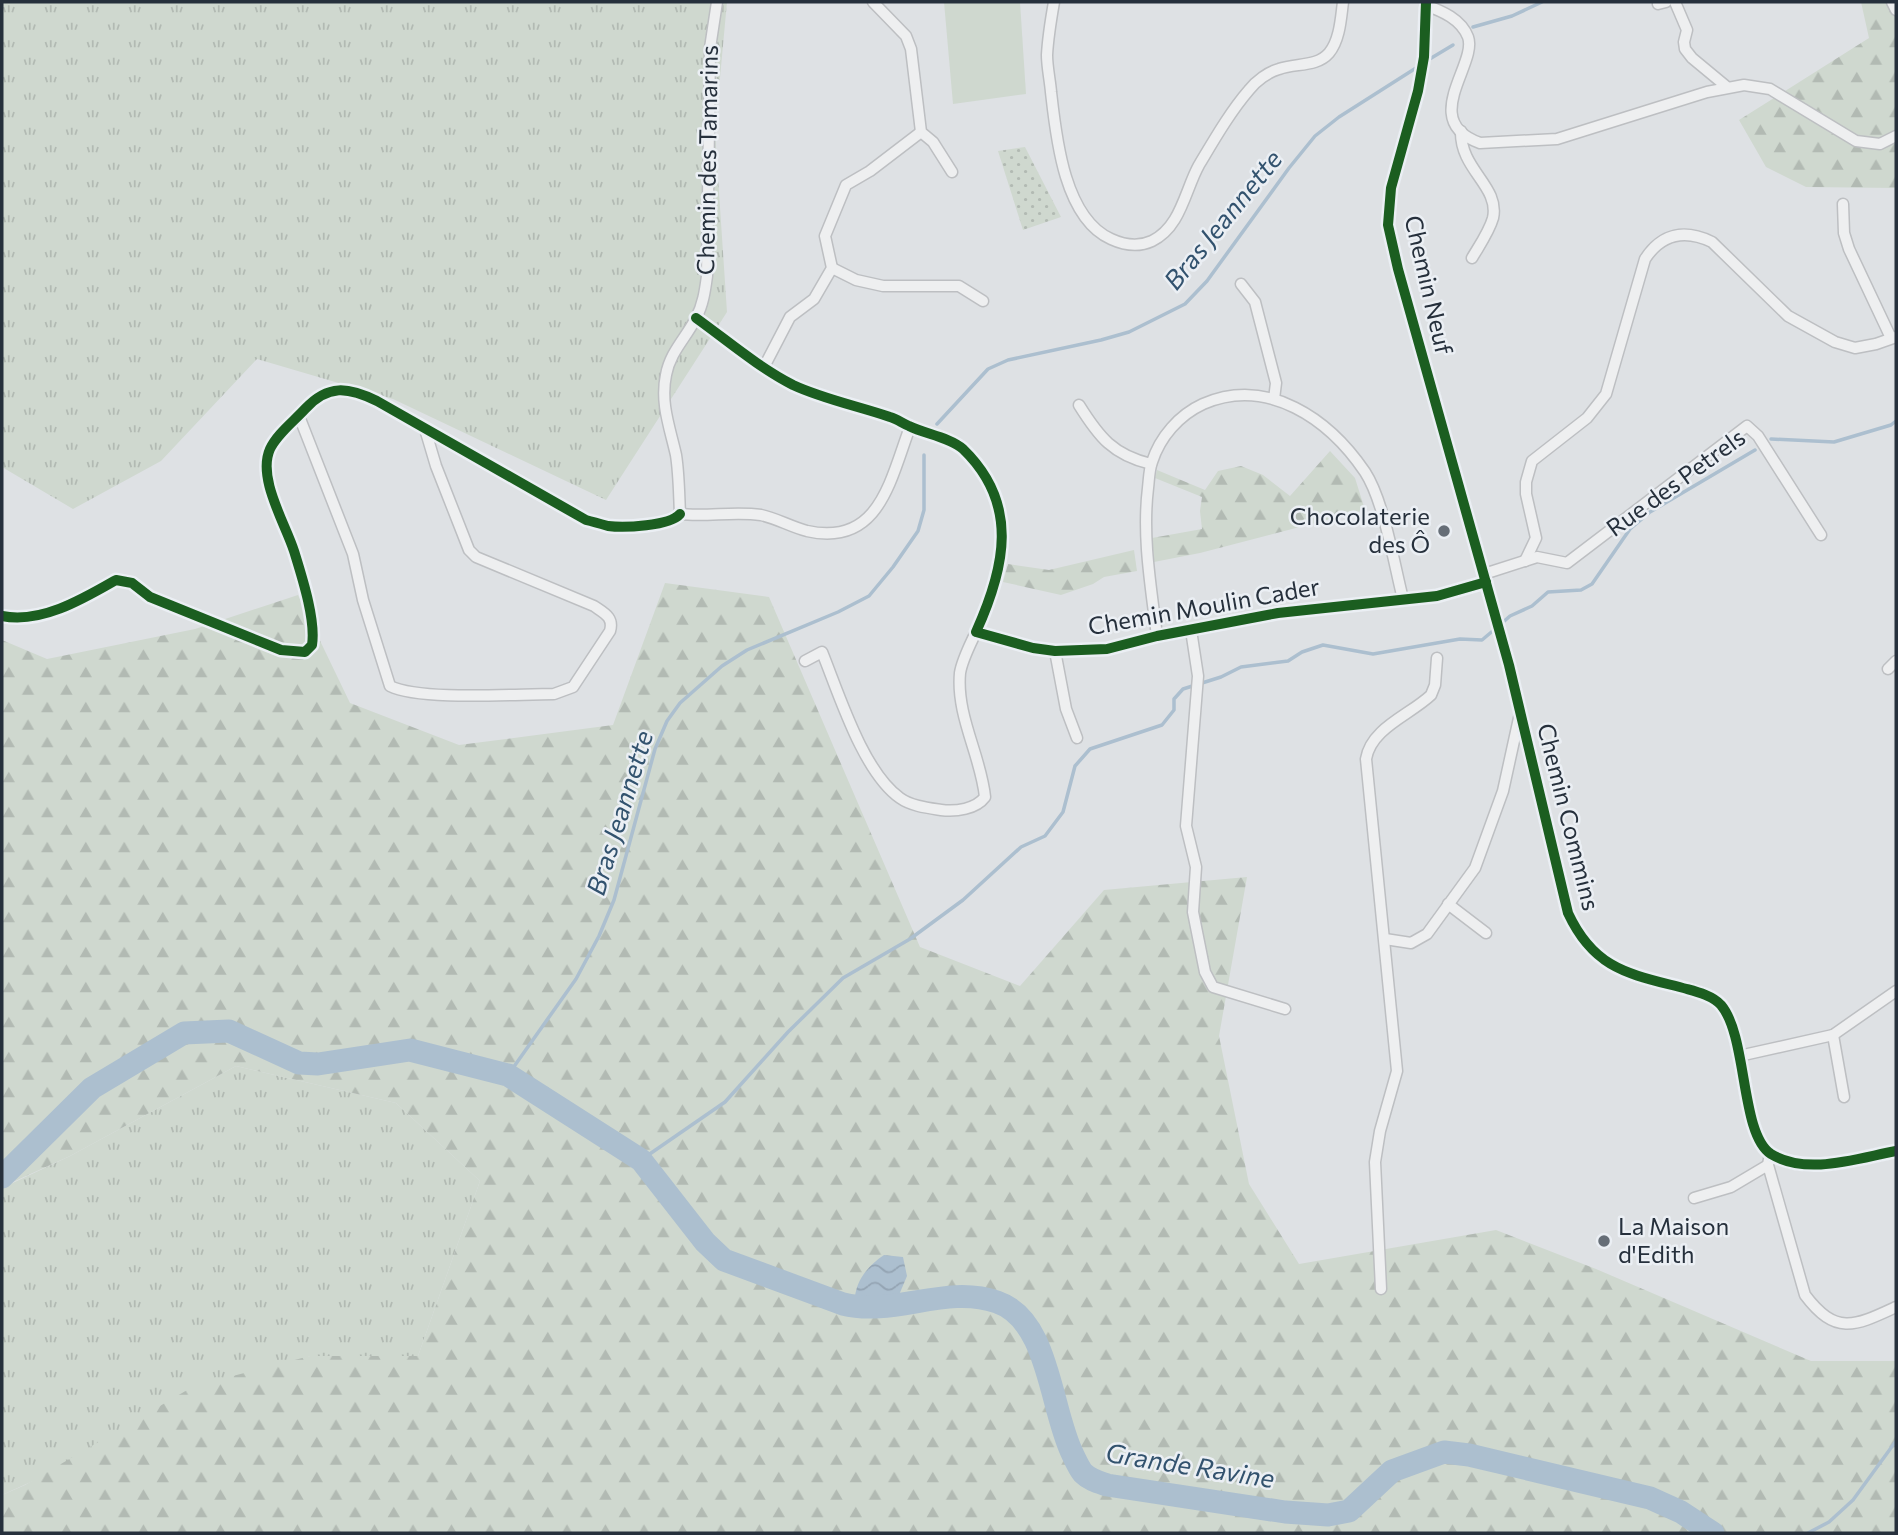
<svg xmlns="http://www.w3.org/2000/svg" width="1898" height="1535" font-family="Commissioner,sans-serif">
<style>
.grass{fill:url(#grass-tufts)}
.forest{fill:url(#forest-firs)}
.park{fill:url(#park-dots)}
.pitch{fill:#cfd8cf}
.water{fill:url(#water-waves)}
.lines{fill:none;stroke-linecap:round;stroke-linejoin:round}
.stream{stroke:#acbfcf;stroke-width:3.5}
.river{stroke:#acbfcf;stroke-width:23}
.street-casing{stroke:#bdbfc2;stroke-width:13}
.street{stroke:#eeeff0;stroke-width:10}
.secondary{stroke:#bcc0c3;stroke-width:14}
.cycleway-casing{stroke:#ebeff4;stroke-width:15}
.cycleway{stroke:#1b5e20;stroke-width:10}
.poi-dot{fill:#666e77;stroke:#ebeff4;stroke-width:2.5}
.labels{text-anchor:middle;stroke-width:5;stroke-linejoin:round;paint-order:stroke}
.street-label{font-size:24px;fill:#26303c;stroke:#ebeff4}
.poi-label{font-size:24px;fill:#26303c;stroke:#ebeff4;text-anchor:end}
.water-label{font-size:26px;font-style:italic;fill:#32526e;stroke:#ebeff4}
</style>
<defs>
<pattern id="grass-tufts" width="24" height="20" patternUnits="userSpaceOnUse" patternTransform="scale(1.75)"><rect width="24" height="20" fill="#cfd8cf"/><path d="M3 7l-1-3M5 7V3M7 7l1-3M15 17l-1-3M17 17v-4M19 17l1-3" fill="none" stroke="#b2bab3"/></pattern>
<pattern id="forest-firs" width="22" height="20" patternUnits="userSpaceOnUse" patternTransform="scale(1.75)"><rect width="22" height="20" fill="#cfd8cf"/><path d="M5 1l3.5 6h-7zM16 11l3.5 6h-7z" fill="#b2bab3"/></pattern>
<pattern id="park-dots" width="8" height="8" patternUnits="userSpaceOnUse" patternTransform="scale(1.75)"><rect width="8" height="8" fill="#cfd8cf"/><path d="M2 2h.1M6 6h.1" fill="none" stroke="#b2bab3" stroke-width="1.8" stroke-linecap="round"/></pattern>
<pattern id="water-waves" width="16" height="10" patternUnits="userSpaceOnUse" patternTransform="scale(1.75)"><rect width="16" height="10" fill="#acbfcf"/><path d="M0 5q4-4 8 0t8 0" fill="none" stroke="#94a4b3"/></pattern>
</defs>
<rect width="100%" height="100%" fill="#dee1e4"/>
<g class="grass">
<polygon points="2,2 727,2 715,132 727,312 606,500 393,399 257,359 161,461 73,509 2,467"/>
<polygon points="236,1066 396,1103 480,1181 418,1356 310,1356 2,1495 2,1188 70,1156"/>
</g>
<g class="forest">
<polygon points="1861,2 1896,2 1896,188 1806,187 1766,167 1739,120 1869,38"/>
<polygon points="1330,451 1355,478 1365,510 1200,553 1154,562 1152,538 1202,529 1200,511 1202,497 1155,478 1157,470 1205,490 1218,471 1241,466 1263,475 1290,496"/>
<polygon points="1134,550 1137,571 1104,577 1093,584 1061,595 1003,582 1008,564 1049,570"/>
<polygon points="665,583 769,597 920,947 1020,986 1104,890 1247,877 1219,1036 1249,1184 1299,1264 1496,1230 1596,1269 1811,1361 1896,1361 1896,1533 2,1533 2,1495 25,1485 194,1386 310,1356 418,1356 480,1181 396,1103 236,1066 70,1156 2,1187 2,640 47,659 195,629 298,595 350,703 459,745 613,725"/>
</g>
<polygon class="park" points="1025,147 1061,217 1023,230 998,151"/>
<polygon class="pitch" points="944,2 1020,2 1026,94 953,104"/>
<path class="water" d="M884 1255 903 1257 907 1276 899 1295 875 1314 856 1315C850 1289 863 1269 884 1255Z"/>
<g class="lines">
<g class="stream">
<polyline points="1473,27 1512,16 1542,2"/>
<polyline points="1428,60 1453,45"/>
<polyline points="937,424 988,369 1008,360 1101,340 1129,332 1185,304 1207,281 1289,168 1315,136 1339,117 1416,68"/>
<polyline points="1771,439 1834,442 1891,425 1896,421"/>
<polyline points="1501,624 1510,616 1532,606 1548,592 1581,590 1592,584 1630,529 1650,512 1755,450"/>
<polyline points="508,1075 576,979 599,936 614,900 655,749 667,721 680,703 722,666 747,650 838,612 869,596 893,567 918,531 924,510 924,455"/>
<polyline points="641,1160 725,1102 788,1032 843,978 910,939 963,900 1021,847 1045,836 1063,812 1075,766 1090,749 1162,725 1174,710 1174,699 1183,689 1221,677 1241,667 1288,661 1302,652 1323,645 1373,654 1460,639 1482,640 1495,629"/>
<polyline points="1808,1533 1829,1522 1853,1500 1896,1441"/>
</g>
<path class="river" d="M2 1177 92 1088 184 1033 229 1031 299 1063 318 1064 410 1050 508 1075 641 1160 705 1242 724 1260 843 1304C894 1317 946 1284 997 1302 1050 1320 1050 1410 1073 1455 1076 1461 1079 1468 1083 1473 1090 1480 1098 1482 1107 1485L1285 1512 1328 1515 1349 1511 1392 1471 1444 1452 1469 1455 1650 1498 1681 1512 1713 1533"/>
<g class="street-casing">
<g id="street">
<polyline points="873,2 906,36 911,49 921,132 933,142 952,172"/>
<path d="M1054 2C1051 19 1048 37 1047 55 1047 67 1050 80 1051 92 1056 137 1064 218 1111 239 1124 245 1139 247 1152 241 1181 227 1185 190 1199 165 1214 140 1230 112 1249 90 1256 81 1268 72 1279 69 1296 63 1317 67 1329 53 1340 40 1341 17 1343 2"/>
<polyline points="1675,2 1687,30 1684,42 1685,49 1692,58 1727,87"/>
<polyline points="1892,2 1896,10"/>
<polyline points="1658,4 1666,2"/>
<path d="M1425 5C1442 11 1461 19 1468 37 1478 64 1418 121 1480 143L1557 139 1707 92 1744 85 1770 89 1856 141 1880 144 1896 136"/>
<path d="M1461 131C1460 170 1500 186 1493 218 1489 232 1479 246 1472 258"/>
<polyline points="1843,204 1844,233 1849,249 1891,338"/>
<polyline points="832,268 856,280 883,286 959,286 983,301"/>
<polyline points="1241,284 1255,302 1276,383 1274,399"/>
<path d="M696 318C728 341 758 367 793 385 823 399 858 406 890 417 897 419 902 423 909 426 925 434 949 437 963 449 1020 504 1005 568 976 632L1033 648 1055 651 1107 649 1157 636 1278 613 1437 596 1486 582"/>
<polyline points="764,367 790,317 814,299 832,268 825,236 846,185 870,171 921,132"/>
<path d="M1079 405C1099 437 1113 455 1151 464"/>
<path d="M299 416 353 554 363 600 390 686C420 701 515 694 554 694L573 687 610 631C614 617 604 613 594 606L476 557 469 550 436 466 425 429"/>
<path d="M680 514C679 494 679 474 676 455 670 428 660 403 666 375 670 352 686 338 696 318 703 305 705 291 707 276L710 48 717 2"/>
<path d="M680 514C707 517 734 511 761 515 776 518 791 527 807 531 879 547 890 481 910 427"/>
<path d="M1525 561 1536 538 1526 494V482L1532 461 1587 418 1606 394 1645 259C1662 233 1685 229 1712 242L1788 316 1835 342 1855 348 1876 344 1896 337"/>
<polyline points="1484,574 1537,557 1567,563 1747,426 1758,436 1821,535"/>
<path d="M2 616C41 624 83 599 116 580L132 583 150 597 281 650 305 652 312 645C316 620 302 577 294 551 285 523 257 478 270 449 277 434 293 422 305 409 328 384 348 387 377 401L586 520C594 522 601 524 608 526 624 528 670 526 680 514"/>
<polyline points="1191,630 1198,676 1186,826 1196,867 1193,912 1205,972 1213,987 1285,1009"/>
<path d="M1157 636C1151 587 1142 537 1148 488 1149 480 1149 470 1152 462 1160 437 1179 415 1203 404 1268 376 1329 419 1365 472 1384 501 1394 564 1403 599"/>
<polyline points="1055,651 1066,709 1077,738"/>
<path d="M805 661 822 652C839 694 863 772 900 798 911 806 928 808 941 810 956 812 976 809 985 797 981 756 956 716 960 673 962 660 970 645 976 632"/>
<polyline points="1888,669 1896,661"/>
<polyline points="1448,904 1486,933"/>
<polyline points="1385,939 1411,943 1427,934 1475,868 1503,791 1519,718"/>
<polyline points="1833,1035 1844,1097"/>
<polyline points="1739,1056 1833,1035 1896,991"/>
<path d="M1770 1153 1768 1165 1805 1295C1836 1336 1855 1326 1896 1307"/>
<polyline points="1694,1198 1731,1187 1768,1165"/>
<path d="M1381 1289 1375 1162 1380 1131 1397 1071 1366 759C1371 728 1410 715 1431 695L1435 685 1437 658"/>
</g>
</g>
<use href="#street" class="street"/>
<path class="secondary" d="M1426 2 1424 57 1418 91 1391 188 1388 225 1398 269 1509 665 1568 913C1595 971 1631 974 1687 989 1698 992 1713 996 1721 1005 1748 1037 1740 1134 1771 1154 1807 1176 1858 1158 1896 1151"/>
<g class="cycleway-casing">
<g id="cycleway">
<path d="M1426 2 1424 57 1418 91 1391 188 1388 225 1398 269 1509 665 1568 913C1595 971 1631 974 1687 989 1698 992 1713 996 1721 1005 1748 1037 1740 1134 1771 1154 1807 1176 1858 1158 1896 1151"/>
<path d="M696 318C728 341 758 367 793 385 823 399 858 406 890 417 897 419 902 423 909 426 925 434 949 437 963 449 1020 504 1005 568 976 632L1033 648 1055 651 1107 649 1157 636 1278 613 1437 596 1486 582"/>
<path d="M2 616C41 624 83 599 116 580L132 583 150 597 281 650 305 652 312 645C316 620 302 577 294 551 285 523 257 478 270 449 277 434 293 422 305 409 328 384 348 387 377 401L586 520C594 522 601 524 608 526 624 528 670 526 680 514"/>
</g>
</g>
<use href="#cycleway" class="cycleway"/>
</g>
<g class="poi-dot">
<circle cx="1444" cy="531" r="7"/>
<circle cx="1604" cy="1241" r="7"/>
</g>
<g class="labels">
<g class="street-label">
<text transform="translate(708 160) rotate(-89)" y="8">Chemin des Tamarins</text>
<text transform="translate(1428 285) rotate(77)" y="8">Chemin Neuf</text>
<text transform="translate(1676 483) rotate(-36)" y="8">Rue des Petrels</text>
<text transform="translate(1204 607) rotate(-10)" y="8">Chemin Moulin Cader</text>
<text transform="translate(1568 817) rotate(76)" y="8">Chemin Commins</text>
</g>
<g class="poi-label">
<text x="1430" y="525">Chocolaterie<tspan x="1430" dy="28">des Ô</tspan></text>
<text x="1618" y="1235" text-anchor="start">La Maison<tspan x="1618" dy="28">d'Edith</tspan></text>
</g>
<g class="water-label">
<text transform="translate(1223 220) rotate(-51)" y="9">Bras Jeannette</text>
<text transform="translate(620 813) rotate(-73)" y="9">Bras Jeannette</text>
<text transform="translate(1190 1466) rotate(9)" y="9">Grande Ravine</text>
</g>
</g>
<rect width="1898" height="1535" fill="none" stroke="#26303c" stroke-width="7"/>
</svg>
